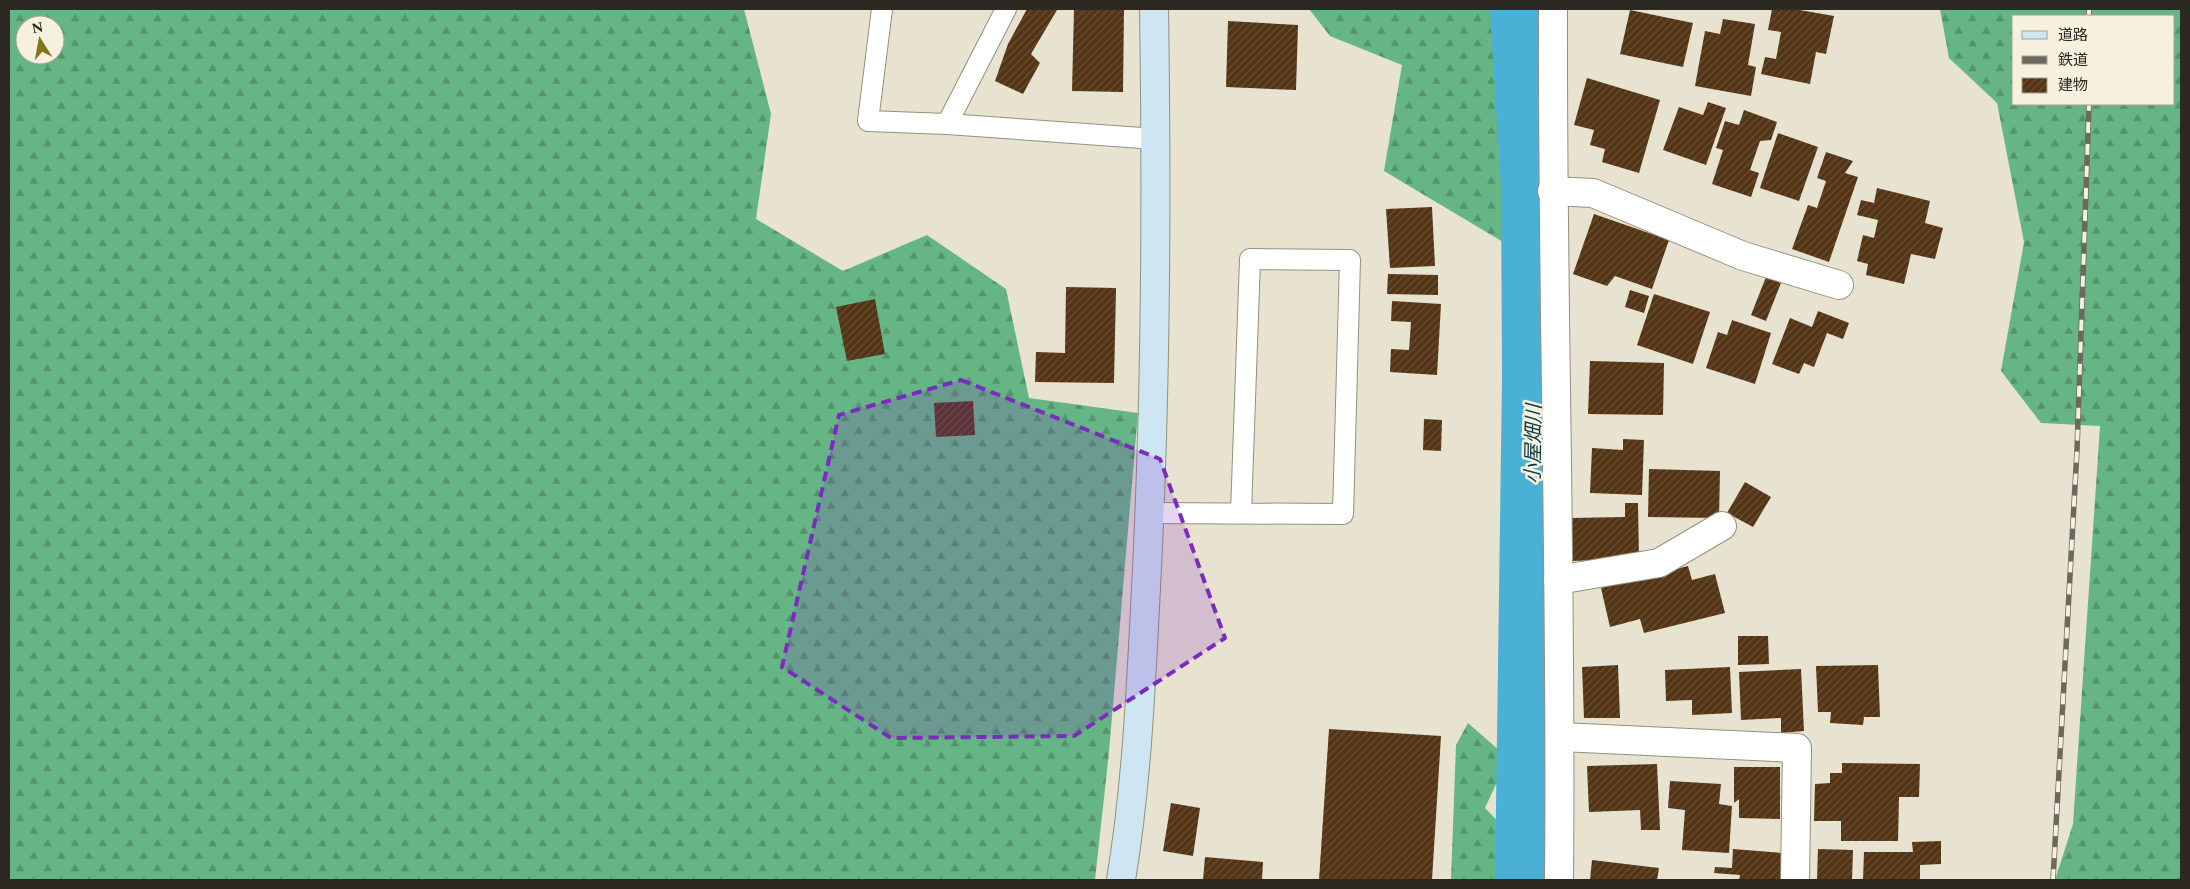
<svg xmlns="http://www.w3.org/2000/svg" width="2190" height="889" font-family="Spectral,'Noto Sans JP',serif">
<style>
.forest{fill:url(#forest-firs);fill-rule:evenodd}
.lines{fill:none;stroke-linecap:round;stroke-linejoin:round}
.river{stroke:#4bb0d5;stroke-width:64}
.building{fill:url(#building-hatch)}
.lane-casing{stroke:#93907e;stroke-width:22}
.street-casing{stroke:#93907e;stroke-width:30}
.secondary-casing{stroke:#93907e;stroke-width:30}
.lane{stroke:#fff;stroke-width:20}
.street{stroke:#fff;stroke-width:28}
.secondary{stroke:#cee5f4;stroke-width:28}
.rail-casing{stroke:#6b685e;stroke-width:5.5}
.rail{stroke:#f5f1de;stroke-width:4;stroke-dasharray:11;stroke-linecap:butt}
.marked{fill:#7b2cbf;fill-opacity:0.2;stroke:#7b2cbf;stroke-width:4;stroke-dasharray:10 6;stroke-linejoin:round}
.labels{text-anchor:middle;stroke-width:5;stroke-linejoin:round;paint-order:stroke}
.water-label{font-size:20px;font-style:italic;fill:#0a3848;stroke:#f5f1de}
</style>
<defs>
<pattern id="forest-firs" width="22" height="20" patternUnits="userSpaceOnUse" patternTransform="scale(1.25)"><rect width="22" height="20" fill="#66b685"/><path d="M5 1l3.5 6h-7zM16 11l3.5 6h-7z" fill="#54946c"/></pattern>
<pattern id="building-hatch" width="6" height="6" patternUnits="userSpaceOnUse" patternTransform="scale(1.25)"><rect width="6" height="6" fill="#533414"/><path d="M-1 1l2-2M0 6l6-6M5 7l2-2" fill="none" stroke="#695036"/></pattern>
</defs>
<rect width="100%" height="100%" fill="#e8e3d1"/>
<g class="forest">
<path d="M9 9H744L771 114 756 219 843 271 927 235 1006 289 1029 398 1138 413 1109 752 1095 880H9ZM25 25H55V55H25Z"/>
<polygon points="1309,9 1492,9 1508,245 1384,171 1402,65 1330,36"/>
<path d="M1940 9H2181V880H2055L2073 824 2100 426 2041 423 2001 371 2024 242 1997 103 1949 58ZM2014 16H2174V104H2014Z"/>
<polygon points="1468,723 1508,758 1485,808 1513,837 1514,880 1451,880 1456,745"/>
</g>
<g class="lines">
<polyline class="river" points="1522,9 1533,186 1534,378 1527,880"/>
</g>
<g class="building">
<polygon points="1027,9 1057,10 1031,54 1040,63 1023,94 995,81 1008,44"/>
<polygon points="1074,9 1124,9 1123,92 1072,91"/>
<polygon points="1772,9 1794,9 1834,16 1826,54 1816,52 1810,84 1761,74 1765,57 1776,59 1781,32 1768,30"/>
<polygon points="1630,10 1693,23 1683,67 1620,54"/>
<polygon points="1723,19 1755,24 1748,65 1756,67 1751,96 1695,86 1705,31 1720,34"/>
<polygon points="1228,21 1298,25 1296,90 1226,87"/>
<polygon points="1587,78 1660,100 1639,173 1602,162 1605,149 1590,145 1594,130 1574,125"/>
<polygon points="1708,102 1726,108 1706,165 1663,150 1679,107 1703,115"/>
<polygon points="1744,110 1777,122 1771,140 1760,141 1750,170 1759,173 1751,197 1712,184 1723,150 1716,148 1725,121 1739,125"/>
<polygon points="1778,133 1818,147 1799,201 1760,188"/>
<polygon points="1826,152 1853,161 1845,173 1858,177 1829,262 1792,249 1808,205 1817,208 1826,181 1817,178"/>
<polygon points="1877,188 1930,201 1925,223 1943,228 1935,259 1911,254 1904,284 1866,275 1868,264 1857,261 1863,235 1874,238 1878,220 1857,215 1861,200 1874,203"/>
<polygon points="1432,207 1435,266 1390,268 1386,209"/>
<polygon points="1594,214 1669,240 1652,289 1615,276 1607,286 1573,274"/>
<polygon points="1388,274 1438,275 1438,295 1387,294"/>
<polygon points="1766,277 1781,283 1766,321 1751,315"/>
<polygon points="1066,287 1116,288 1114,383 1035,382 1036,352 1065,353"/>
<polygon points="1630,290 1649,296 1644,313 1625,307"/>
<polygon points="1654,294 1710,312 1693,364 1637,345"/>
<polygon points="875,299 885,354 847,361 836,307"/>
<polygon points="1392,301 1441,304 1437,375 1390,372 1391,349 1409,350 1411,322 1391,321"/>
<polygon points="1818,311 1849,323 1843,339 1827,333 1814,367 1804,363 1799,374 1772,364 1790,318 1812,327"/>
<polygon points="1732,320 1771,333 1755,384 1706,368 1718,332 1727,335"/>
<polygon points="1590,361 1664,363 1663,415 1588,414"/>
<polygon points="973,401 975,435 936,437 934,403"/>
<polygon points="1424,419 1442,420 1441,451 1423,450"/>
<polygon points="1623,439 1644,440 1642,495 1590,493 1592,448 1623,450"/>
<polygon points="1649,469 1720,471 1719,518 1648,517"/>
<polygon points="1745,482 1771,497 1753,527 1727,513"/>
<polygon points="1625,503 1638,503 1639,559 1571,561 1570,518 1625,517"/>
<polygon points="1688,566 1692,580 1715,574 1725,613 1644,633 1640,619 1610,627 1601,588"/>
<polygon points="1738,636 1768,636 1769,664 1738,665"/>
<polygon points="1618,665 1620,718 1584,718 1582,667"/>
<polygon points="1878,665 1880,717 1864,717 1863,725 1830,723 1831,712 1818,712 1816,666"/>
<polygon points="1730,667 1732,713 1692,715 1692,700 1666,701 1665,670"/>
<polygon points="1801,669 1804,731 1781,733 1781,718 1741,720 1739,672"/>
<polygon points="1329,729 1441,736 1432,880 1319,880"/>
<polygon points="1842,763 1920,764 1919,797 1899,797 1898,841 1841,841 1841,821 1814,821 1815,784 1830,783 1830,773 1842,773"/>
<polygon points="1657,764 1660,830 1641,830 1640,810 1589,812 1587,766"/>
<polygon points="1734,767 1780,767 1780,819 1739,818 1739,799 1734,803"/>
<polygon points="1670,781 1721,784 1719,804 1732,806 1729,853 1682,850 1685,810 1668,808"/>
<polygon points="1171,803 1200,808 1193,856 1163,851"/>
<polygon points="1941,841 1941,864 1920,865 1920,880 1863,880 1864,852 1913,852 1912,842"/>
<polygon points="1733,849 1782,853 1790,880 1739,880 1740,875 1714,873 1715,867 1732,868"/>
<polygon points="1818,849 1853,850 1852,880 1817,880"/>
<polygon points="1205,857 1263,862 1262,880 1203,880"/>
<polygon points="1592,860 1659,868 1657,880 1590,880"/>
</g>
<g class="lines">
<g class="lane-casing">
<g id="lane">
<polyline points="882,9 868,121 947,124 1006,9"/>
<polyline points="947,124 1156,139"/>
<polyline points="1150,513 1343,514 1350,260 1250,259 1241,513"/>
</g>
</g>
<g class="street-casing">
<g id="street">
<path d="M1553 9C1552 299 1562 590 1559 880"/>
<polyline points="1552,191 1593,193 1743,256 1839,285"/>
<polyline points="1558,580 1659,563 1722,526"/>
<polyline points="1561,737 1797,748 1795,880"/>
</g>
</g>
<g class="secondary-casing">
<path id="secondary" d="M1121 880C1137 783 1141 686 1146 588 1156 395 1157 201 1154 9"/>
</g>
<use href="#lane" class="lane"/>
<use href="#street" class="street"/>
<use href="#secondary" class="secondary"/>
<g class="rail-casing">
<g id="rail">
<polyline points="2089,16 2089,9"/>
<polyline points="2053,880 2077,450 2089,104"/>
</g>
</g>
<use href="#rail" class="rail"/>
</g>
<path class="marked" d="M961 380 1160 459 1225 638 1074 736 891 738 782 667 839 415Z"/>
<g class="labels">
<g class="water-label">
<text transform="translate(1533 444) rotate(-89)" y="7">小屋畑川</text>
</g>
</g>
<rect width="2190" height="889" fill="none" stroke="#2b2922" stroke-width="20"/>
<rect x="2012" y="15" width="162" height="90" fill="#f5f1de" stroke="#a4a193"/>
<rect x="2022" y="31" width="25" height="8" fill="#cee5f4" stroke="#a4a193"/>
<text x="2058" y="40" font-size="15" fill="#2b2922">道路</text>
<rect x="2022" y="56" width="25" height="8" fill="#6b685e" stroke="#a4a193"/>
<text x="2058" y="65" font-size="15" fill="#2b2922">鉄道</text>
<rect x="2022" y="78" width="25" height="15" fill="url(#building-hatch)" stroke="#a4a193"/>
<text x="2058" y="90" font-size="15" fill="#2b2922">建物</text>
<g transform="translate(40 40) rotate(349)"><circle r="24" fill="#f5f1de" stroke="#a4a193"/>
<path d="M0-4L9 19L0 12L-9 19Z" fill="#847517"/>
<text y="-8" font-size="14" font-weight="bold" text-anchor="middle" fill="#2b2922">N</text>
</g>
</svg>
